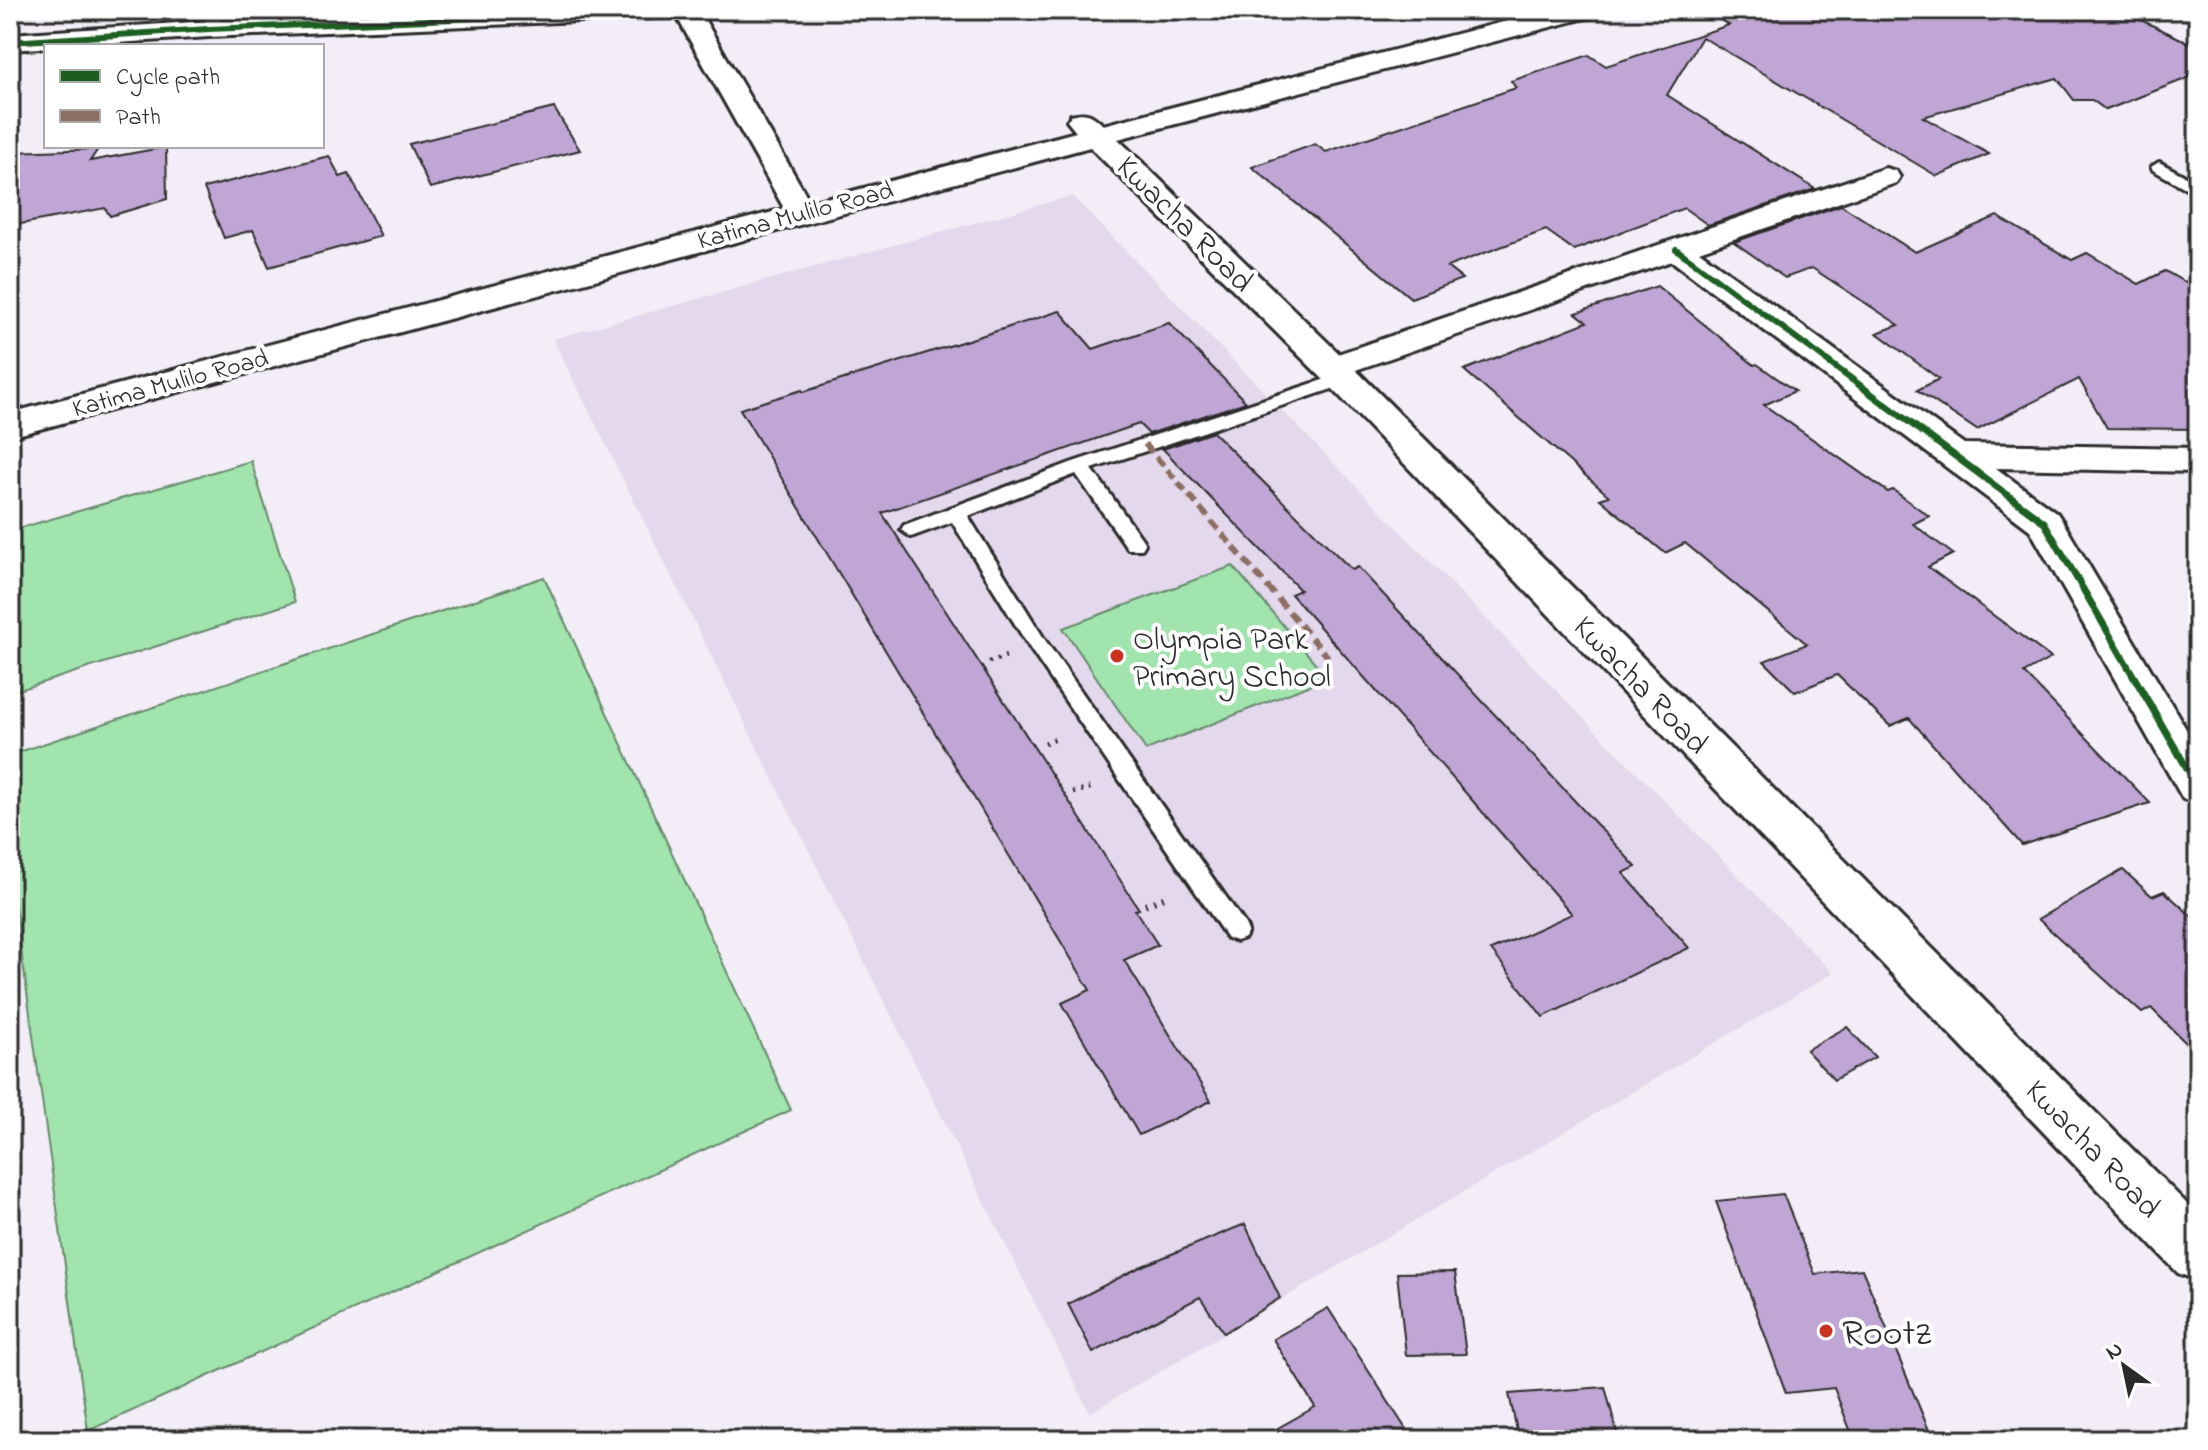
<svg xmlns="http://www.w3.org/2000/svg" width="2208" height="1450" font-family="'Indie Flower',sans-serif">
<style>
.built{fill:#e3d8ec}
.green{fill:#a1e4ae;stroke:#66886c;stroke-width:2}
.building{fill:#c0a6d4;stroke:#2b2b2b;stroke-width:2}
.lines{fill:none;stroke-linecap:round;stroke-linejoin:round}
.service-casing{stroke:#2b2b2b;stroke-width:6}
.minor-casing{stroke:#2b2b2b;stroke-width:6}
.secondary-casing{stroke:#2b2b2b;stroke-width:6}
.path-far1{stroke:#2b2b2b;stroke-width:5;stroke-dasharray:2 6;stroke-linecap:butt}
.path{stroke:#2b2b2b;stroke-width:6;stroke-dasharray:2 7;stroke-linecap:butt}
.service{fill:#fff;fill-rule:evenodd}
.minor{fill:#fff;fill-rule:evenodd}
.secondary{fill:#fff;fill-rule:evenodd}
.quiet{stroke:#8d6e63;stroke-width:6;stroke-dasharray:11 6;stroke-linecap:butt}
.cycleway-far1-casing{stroke:#fff;stroke-width:10}
.cycleway-casing{stroke:#fff;stroke-width:12}
.cycleway-far1{stroke:#1b5e20;stroke-width:6}
.cycleway{stroke:#1b5e20;stroke-width:7}
.poi-dot{fill:#c8321e;stroke:#fff;stroke-width:3}
.labels{text-anchor:middle;stroke-width:8;stroke-linejoin:round;paint-order:stroke}
.far-street-label{font-size:26px;fill:#2b2b2b;stroke:#fff}
.street-label{font-size:32px;fill:#2b2b2b;stroke:#fff}
.poi-label{font-size:32px;fill:#2b2b2b;stroke:#fff;text-anchor:start}
.near-poi-label{font-size:38px;fill:#2b2b2b;stroke:#fff;text-anchor:start}
</style>
<rect width="100%" height="100%" fill="#f2edf6"/>
<filter id="ink" filterUnits="userSpaceOnUse"><feTurbulence type="fractalNoise" baseFrequency=".0125" numOctaves="2"/><feDisplacementMap in="SourceGraphic" scale="16" xChannelSelector="R" yChannelSelector="G"/><feConvolveMatrix kernelMatrix="1 2 1 2 8 2 1 2 1" color-interpolation-filters="sRGB"/></filter>
<g filter="url(#ink)">
<polygon class="built" points="1072,196 1833,973 1090,1413 553,339"/>
<g class="green">
<polygon points="251,461 295,602 10,693 10,531"/>
<polygon points="1233,566 1328,678 1146,750 1063,628"/>
<polygon points="544,577 791,1110 88,1431 10,870 10,755"/>
</g>
<g class="building">
<polygon points="1702,10 2120,10 2198,47 2198,74 2106,110 2092,100 2074,100 2057,78 1923,117 1989,154 1937,176 1702,37 1667,95 1815,189 1708,225 1684,208 1574,250 1546,230 1447,267 1462,279 1411,298 1252,167 1315,144 1326,152 1516,88 1511,81 1589,55 1606,66 1729,25"/>
<polygon points="554,108 580,150 430,188 409,144"/>
<polygon points="166,147 167,199 110,216 105,208 10,226 10,152 98,149 90,161"/>
<polygon points="329,156 340,177 349,174 381,236 269,267 253,230 224,238 204,188"/>
<polygon points="1841,205 1915,252 1997,216 2072,260 2087,253 2139,284 2165,271 2198,290 2198,429 2107,428 2079,379 1977,430 1917,390 1939,379 1877,333 1899,325 1812,268 1785,278 1734,242"/>
<polygon points="1657,286 1754,365 1757,364 1795,391 1764,405 1888,492 1893,490 1929,516 1913,524 1953,554 1928,567 2051,658 2024,673 2150,803 2022,845 1909,718 1890,726 1837,675 1795,692 1764,661 1807,644 1685,543 1665,553 1600,499 1609,496 1464,370 1587,322 1576,313"/>
<polygon points="1060,311 1093,349 1169,323 1246,402 1149,434 1139,424 882,513 1139,909 1135,910 1158,945 1124,960 1211,1101 1139,1135 1062,1003 1090,990 740,409 802,390 803,392"/>
<polygon points="1213,432 1352,570 1358,567 1636,867 1623,873 1689,948 1543,1017 1491,950 1572,914 1291,594 1300,590 1163,449"/>
<polygon points="2123,870 2152,896 2164,891 2198,922 2198,1055 2151,1008 2142,1013 2038,919"/>
<polygon points="1847,1027 1875,1057 1834,1080 1806,1050"/>
<polygon points="1783,1194 1815,1274 1862,1269 1933,1440 1854,1440 1834,1388 1786,1393 1716,1201"/>
<polygon points="1245,1224 1280,1298 1224,1333 1200,1297 1093,1353 1068,1304 1140,1267"/>
<polygon points="1455,1272 1466,1354 1406,1355 1397,1273"/>
<polygon points="1328,1308 1413,1440 1257,1440 1315,1407 1273,1339"/>
<polygon points="1605,1387 1619,1440 1519,1440 1509,1394"/>
</g>
<g class="lines">
<g class="service-casing">
<g id="service">
<polygon points="210,10 224,10 216,29 209,33 202,29"/>
<polygon points="2159,162 2198,183 2198,195 2153,170 2151,167"/>
<polygon points="1344,373 1353,379 1350,383 1092,469 1142,539 1145,544 1142,549 1128,549 1076,474 968,516 1045,640 1245,924 1248,931 1245,938 1236,941 1227,938 1031,650 952,522 911,537 901,530 904,525 1073,462"/>
</g>
</g>
<g class="minor-casing">
<g id="minor">
<polygon points="478,10 699,10 816,212 812,219 801,221 790,219 677,17 209,37 10,50 10,34 209,21"/>
<polygon points="1885,168 1896,171 1900,177 1896,183 1699,251 1964,444 2198,448 2198,472 1996,468 2057,513 2063,522 2198,749 2198,804 2183,799 2030,530 1672,261 1344,374 1332,377 1320,374 1315,367 1320,360"/>
</g>
</g>
<g class="secondary-casing">
<path id="secondary" d="M1550 10H1597L1593 16 1118 139 1357 371 2198 1215V1281L2178 1273 1331 387 1090 147 10 437V413L1076 132 1067 121 1071 115C1086 111 1092 114 1103 125Z"/>
</g>
<g class="path-far1">
<polyline points="989,662 1007,656"/>
<polyline points="1045,743 1058,738"/>
<polyline points="1073,793 1093,787"/>
</g>
<polyline class="path" points="1145,905 1169,896"/>
<use href="#service" class="service"/>
<use href="#minor" class="minor"/>
<use href="#secondary" class="secondary"/>
<polyline class="quiet" points="1145,444 1328,657"/>
<g class="cycleway-far1-casing">
<g id="cycleway-far1">
<polyline points="10,42 209,29 672,10"/>
<polyline points="1676,249 1830,363"/>
</g>
</g>
<g class="cycleway-casing">
<polyline id="cycleway" points="1827,361 2044,522 2198,787"/>
</g>
<use href="#cycleway-far1" class="cycleway-far1"/>
<use href="#cycleway" class="cycleway"/>
</g>
</g>
<g class="poi-dot">
<circle cx="1117" cy="656" r="8"/>
<circle cx="1826" cy="1331" r="8"/>
</g>
<g class="labels">
<g class="far-street-label">
<text transform="translate(795 214) rotate(-15)" y="9">Katima Mulilo Road</text>
<text transform="translate(170 382) rotate(-15)" y="9">Katima Mulilo Road</text>
</g>
<g class="street-label">
<text transform="translate(1186 223) rotate(45)" y="11">Kwacha Road</text>
<text transform="translate(1642 684) rotate(46)" y="11">Kwacha Road</text>
<text transform="translate(2094 1148) rotate(46)" y="11">Kwacha Road</text>
</g>
<g class="poi-label">
<text x="1133" y="649">Olympia Park<tspan x="1133" dy="37">Primary School</tspan></text>
</g>
<g class="near-poi-label">
<text x="1842" y="1344">Rootz</text>
</g>
</g>
<rect width="2208" height="1450" fill="none" stroke="#fff" stroke-width="40"/>
<rect x="20" y="20" width="2168" height="1410" fill="none" stroke="#2b2b2b" stroke-width="3" filter="url(#ink)"/>
<rect x="44" y="44" width="280" height="104" fill="#ffffff" stroke="#aaaaaa" stroke-width="2"/>
<rect x="60" y="70" width="40" height="12" fill="#1b5e20" stroke="#aaaaaa" stroke-width="2"/>
<text x="116" y="84" font-size="24" fill="#2b2b2b">Cycle path</text>
<rect x="60" y="110" width="40" height="12" fill="#8d6e63" stroke="#aaaaaa" stroke-width="2"/>
<text x="116" y="124" font-size="24" fill="#2b2b2b">Path</text>
<g transform="translate(2124 1366) rotate(327)" stroke="#ffffff" stroke-width="6" paint-order="stroke">
<path d="M0-6L14 30L0 20L-14 30Z" fill="#2b2b2b"/>
<text y="-12" font-size="22" font-weight="bold" text-anchor="middle" fill="#2b2b2b">N</text>
</g>
</svg>
